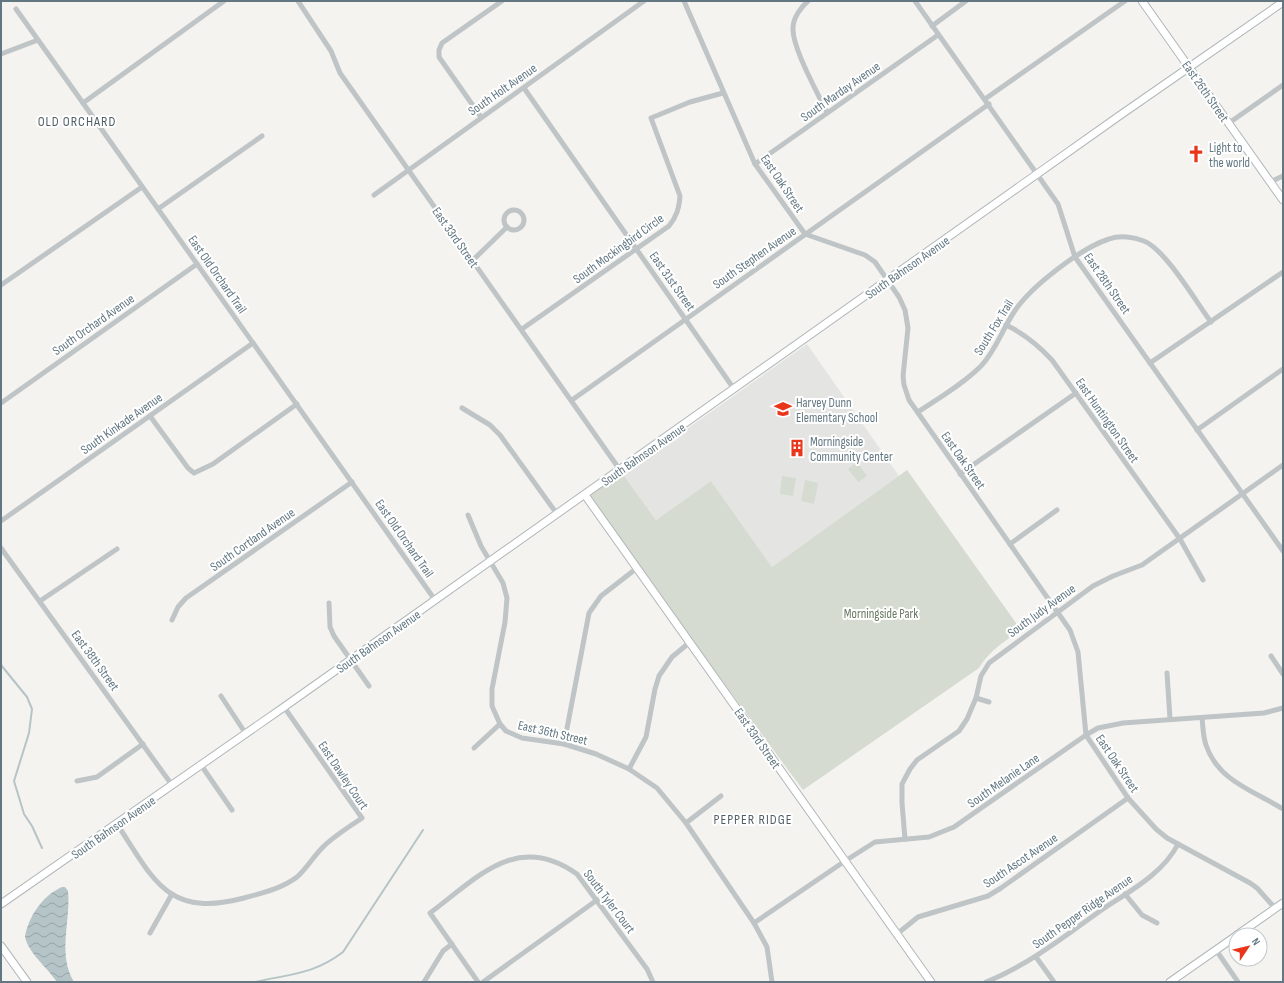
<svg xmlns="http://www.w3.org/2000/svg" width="1284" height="983" font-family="'Sofia Sans Condensed',sans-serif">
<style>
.built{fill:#e4e5e3}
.park{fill:#d5dbd0}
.water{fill:url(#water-waves)}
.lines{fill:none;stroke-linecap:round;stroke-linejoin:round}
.stream{stroke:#b5c4c7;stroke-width:2}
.secondary-casing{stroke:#b1b8bb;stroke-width:9}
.street{stroke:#bfc4c6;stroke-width:5}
.secondary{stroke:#fff;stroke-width:7}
.labels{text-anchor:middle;stroke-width:4;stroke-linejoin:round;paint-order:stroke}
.street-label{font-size:13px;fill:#627782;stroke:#fff}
.poi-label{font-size:13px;fill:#627782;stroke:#fff;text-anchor:start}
.park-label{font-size:13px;fill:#687961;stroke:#fff}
.neighbourhood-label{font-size:14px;letter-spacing:1px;fill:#505f66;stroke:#fff}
</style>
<defs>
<pattern id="water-waves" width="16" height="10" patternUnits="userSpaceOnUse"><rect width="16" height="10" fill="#b5c4c7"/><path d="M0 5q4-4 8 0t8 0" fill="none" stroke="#97a4a7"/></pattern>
</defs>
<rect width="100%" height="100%" fill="#f4f3ef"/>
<polygon class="built" points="807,344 899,476 772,567 711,481 656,520 623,474"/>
<g class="park">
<polygon points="857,462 867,476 858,482 848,469"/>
<path d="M620 470 656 520 711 481 772 567 907 470 1021 630C1005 641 989 651 979 668L803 790 585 495Z"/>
<polygon points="782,476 796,478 793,496 780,494"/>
<polygon points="805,480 818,483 814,504 801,501"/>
</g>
<path class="water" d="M62 887H65L68 891C71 921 57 954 74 982H57C47 967 29 954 25 937 28 917 43 895 62 887Z"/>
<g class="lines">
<g class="stream">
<polyline points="1,665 27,697 32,709 29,733 14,781 24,814 32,826 42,848"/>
<path d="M255 982C289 974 313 975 343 952L423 830"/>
</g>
<g class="secondary-casing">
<g id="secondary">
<polyline points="1142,1 1283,200"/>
<polyline points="585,495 931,982"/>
<polyline points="1,904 284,707 1119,116 1283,2"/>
<polyline points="1237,935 1283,903"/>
<polyline points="1,946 27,982"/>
<polyline points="1170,982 1236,936"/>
</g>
</g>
<g class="street">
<polyline points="224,1 83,103 435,600"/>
<polyline points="298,1 331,51 340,73 620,470"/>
<polyline points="684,1 755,164 805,234 865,255 875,262 899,297 905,310 908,328 903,376 904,385 909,400 1070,630 1078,652 1086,735 1128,798 1156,829 1167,838 1250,883 1257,888 1275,908"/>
<path d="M808 1C801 7 793 18 793 28 792 48 818 93 827 113"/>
<polyline points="915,1 1058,204 1075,257 1283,551"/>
<polyline points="16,9 83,103"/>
<polyline points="932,26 966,1"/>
<polyline points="1,54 38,40"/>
<polyline points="524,88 734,389"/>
<polyline points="985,99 1125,1"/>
<polyline points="481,117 439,57 439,50 442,43 502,1"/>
<polyline points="1229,123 1283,85"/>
<polyline points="755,164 938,35"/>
<polyline points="1270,182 1283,176"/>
<polyline points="374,195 644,1"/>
<polyline points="158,209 262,136"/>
<circle cx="514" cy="220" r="10"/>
<polyline points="473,260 507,227"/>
<polyline points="1,285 142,187"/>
<path d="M1006 325C1025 334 1038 345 1052 360L1180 539 1203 580"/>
<path d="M522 329 669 226C677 216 679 208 680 196L651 118 690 102 723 93"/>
<polyline points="1150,363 1283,272"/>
<polyline points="572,400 989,104"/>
<polyline points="1,403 197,264"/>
<polyline points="462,408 490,425 500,435 557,514"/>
<path d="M918 412C939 398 963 384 981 366 996 350 1002 330 1014 312 1030 287 1081 248 1109 239 1120 235 1134 237 1144 241 1166 250 1196 302 1211 322"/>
<polyline points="150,416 188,468 194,473 213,464 297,404"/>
<polyline points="1197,430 1283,369"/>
<polyline points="960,474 1076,393"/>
<polyline points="468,515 481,546 503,583 507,598 505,622 492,689 492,706 500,724 506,731 522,738 564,744 596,754 629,769 657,788 686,823 754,923 767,947 772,982"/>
<polyline points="1,521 253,343"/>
<polyline points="1010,544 1057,510"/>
<polyline points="1,548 172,785"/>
<polyline points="40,601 117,549"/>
<polyline points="329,603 330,627 334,636 369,686"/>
<polyline points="172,620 178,607 186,598 352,482"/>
<polyline points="1271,656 1283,674"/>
<polyline points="1167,673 1170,719"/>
<polyline points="221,696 246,734"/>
<polyline points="976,698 989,702"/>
<path d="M1202 718C1203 726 1203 737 1206 745 1218 781 1254 791 1283 809"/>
<polyline points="564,744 589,613 601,596 637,568"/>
<polyline points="474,748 500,724"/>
<polyline points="201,765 232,810"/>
<polyline points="629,769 646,737 655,689 659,676 672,657 690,642"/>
<polyline points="77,781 97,777 143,744"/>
<polyline points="686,823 721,796"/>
<path d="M117 824C154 880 167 918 244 898 262 893 281 889 297 877 307 868 313 857 323 847 334 836 349 827 362 818L284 707"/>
<polyline points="905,839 902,803 902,784 910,769 917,760 959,731 967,719 976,698 981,676 989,663 1093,586 1113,576 1142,565 1283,465"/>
<polyline points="1125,894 1142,915 1157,923"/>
<polyline points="754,923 845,861 875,842 929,837 954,827 1086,735 1098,728 1123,723 1264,713 1283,708"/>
<polyline points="150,933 172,894"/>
<polyline points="897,934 918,917 988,896 1001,888 1128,798"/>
<polyline points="1216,950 1238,982"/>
<polyline points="1036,957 1054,982"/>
<polyline points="424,982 443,951 452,944"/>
<path d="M478 982 430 913C477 878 517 831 577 874L647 969 653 982"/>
<polyline points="483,982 597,900"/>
<path d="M986 982C1028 965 1064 937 1100 911 1128 892 1163 874 1178 844"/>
</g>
<use href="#secondary" class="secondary"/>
</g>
<defs>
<g id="church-bare" transform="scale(1.38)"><path d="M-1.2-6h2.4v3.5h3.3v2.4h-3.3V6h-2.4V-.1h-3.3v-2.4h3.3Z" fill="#e9361a" stroke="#fff" stroke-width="2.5" paint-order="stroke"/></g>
<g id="school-bare" transform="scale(1.38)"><path d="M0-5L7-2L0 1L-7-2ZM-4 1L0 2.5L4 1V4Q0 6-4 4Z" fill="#e9361a" stroke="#fff" stroke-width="2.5" paint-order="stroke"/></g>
<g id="building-bare" transform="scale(1.38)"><path d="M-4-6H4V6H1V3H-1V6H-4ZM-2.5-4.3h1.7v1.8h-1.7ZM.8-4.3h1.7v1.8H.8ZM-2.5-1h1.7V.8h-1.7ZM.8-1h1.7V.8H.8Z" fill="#e9361a" stroke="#fff" stroke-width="2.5" paint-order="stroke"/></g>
</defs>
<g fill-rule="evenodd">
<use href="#church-bare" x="1196" y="154"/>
<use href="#school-bare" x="783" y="409"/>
<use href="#building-bare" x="797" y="448"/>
</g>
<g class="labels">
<g class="street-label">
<text transform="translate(502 89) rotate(-35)" y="5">South Holt Avenue</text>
<text transform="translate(840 91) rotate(-35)" y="5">South Marday Avenue</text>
<text transform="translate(1206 91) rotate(55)" y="5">East 26th Street</text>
<text transform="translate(783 183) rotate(56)" y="5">East Oak Street</text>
<text transform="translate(456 237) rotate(55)" y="5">East 33rd Street</text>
<text transform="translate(618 248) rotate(-36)" y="5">South Mockingbird Circle</text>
<text transform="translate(754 257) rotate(-35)" y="5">South Stephen Avenue</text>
<text transform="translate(907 267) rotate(-35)" y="5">South Bahnson Avenue</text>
<text transform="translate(218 274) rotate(55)" y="5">East Old Orchard Trail</text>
<text transform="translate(673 281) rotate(55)" y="5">East 31st Street</text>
<text transform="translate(1108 283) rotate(55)" y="5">East 28th Street</text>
<text transform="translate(93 324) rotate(-35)" y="5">South Orchard Avenue</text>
<text transform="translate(993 327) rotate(-58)" y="5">South Fox Trail</text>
<text transform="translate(1108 420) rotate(55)" y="5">East Huntington Street</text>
<text transform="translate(121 423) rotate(-35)" y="5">South Kinkade Avenue</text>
<text transform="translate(643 454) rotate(-35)" y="5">South Bahnson Avenue</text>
<text transform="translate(964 460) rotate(55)" y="5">East Oak Street</text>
<text transform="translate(405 538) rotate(55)" y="5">East Old Orchard Trail</text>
<text transform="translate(252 539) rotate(-35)" y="5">South Cortland Avenue</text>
<text transform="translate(1041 610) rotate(-36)" y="5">South Judy Avenue</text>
<text transform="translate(378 641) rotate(-35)" y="5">South Bahnson Avenue</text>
<text transform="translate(96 660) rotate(54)" y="5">East 38th Street</text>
<text transform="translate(553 732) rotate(13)" y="5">East 36th Street</text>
<text transform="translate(758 738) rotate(55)" y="5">East 33rd Street</text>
<text transform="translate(1118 763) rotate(56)" y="5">East Oak Street</text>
<text transform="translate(344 775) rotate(56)" y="5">East Dawley Court</text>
<text transform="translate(1003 780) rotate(-35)" y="5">South Melanie Lane</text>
<text transform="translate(113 827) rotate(-35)" y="5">South Bahnson Avenue</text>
<text transform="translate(1020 860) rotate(-34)" y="5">South Ascot Avenue</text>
<text transform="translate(610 901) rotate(53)" y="5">South Tyler Court</text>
<text transform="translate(1082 911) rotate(-35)" y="5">South Pepper Ridge Avenue</text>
</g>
<g class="poi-label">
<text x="1209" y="152">Light to<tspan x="1209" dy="15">the world</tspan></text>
<text x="796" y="407">Harvey Dunn<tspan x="796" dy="15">Elementary School</tspan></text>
<text x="810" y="446">Morningside<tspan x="810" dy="15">Community Center</tspan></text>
</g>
<g class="park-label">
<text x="881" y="618">Morningside Park</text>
</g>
<g class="neighbourhood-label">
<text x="77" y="126">OLD ORCHARD</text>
<text x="753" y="824">PEPPER RIDGE</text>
</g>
</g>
<rect width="1284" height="983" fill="none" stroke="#627782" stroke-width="4"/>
<g transform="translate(1248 947) rotate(55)"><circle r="19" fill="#ffffff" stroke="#c0c9cd"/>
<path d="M0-3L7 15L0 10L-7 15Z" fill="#e9361a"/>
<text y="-6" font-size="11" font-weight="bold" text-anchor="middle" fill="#627782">N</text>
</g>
</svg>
